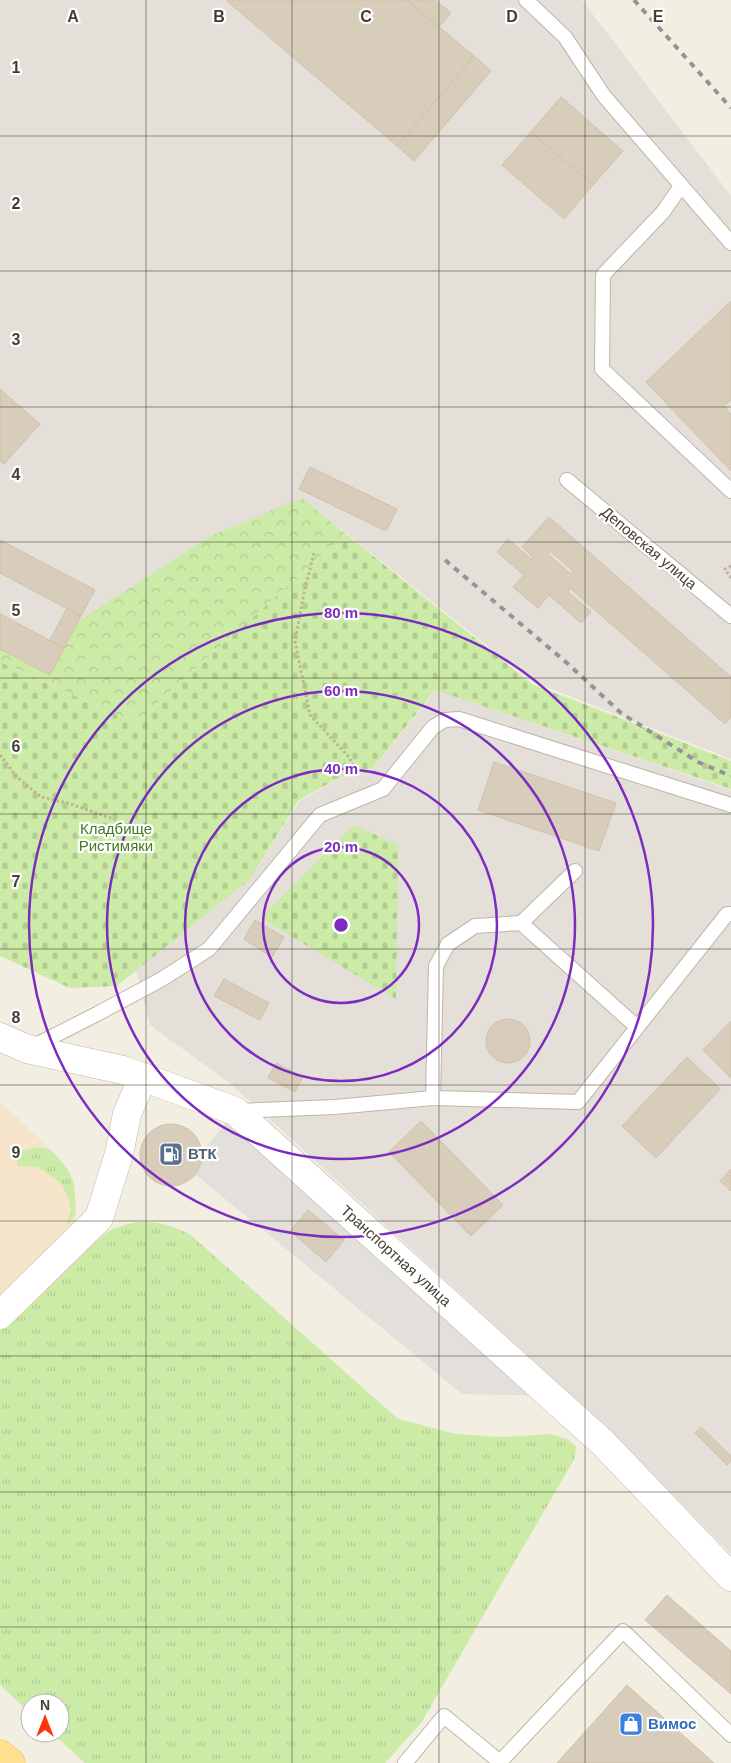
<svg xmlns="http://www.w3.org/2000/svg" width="731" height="1763" font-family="Helvetica,sans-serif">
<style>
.commercial{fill:#f7e5cb}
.industrial{fill:#e4dfd8}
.grass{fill:url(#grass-tufts)}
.forest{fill:url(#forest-crowns)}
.cemetery{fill:url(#cemetery-stones)}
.parking{fill:#e3e0dc}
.building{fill:#d8ccba;stroke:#d0c2aa;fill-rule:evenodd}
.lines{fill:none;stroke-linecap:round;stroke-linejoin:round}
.service-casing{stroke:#bfb6a5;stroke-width:16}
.minor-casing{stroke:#bfb6a5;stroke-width:29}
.primary-casing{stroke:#ecc057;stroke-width:29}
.path{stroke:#c1b295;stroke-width:3;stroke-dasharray:2.5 2.5;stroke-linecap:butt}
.service{stroke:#fff;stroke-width:14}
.minor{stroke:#fff;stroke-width:28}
.primary{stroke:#ffe08f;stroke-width:28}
.rail{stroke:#949494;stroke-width:4;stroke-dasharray:6 6;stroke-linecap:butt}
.grid{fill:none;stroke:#453e32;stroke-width:1;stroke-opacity:0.55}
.ring{fill:none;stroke:#7b2cbf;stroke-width:2.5}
.labels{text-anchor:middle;stroke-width:4.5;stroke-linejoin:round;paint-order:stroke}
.street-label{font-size:15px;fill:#453e32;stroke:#fff}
.park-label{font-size:15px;fill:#437a22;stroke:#fff}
.service-label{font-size:15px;font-weight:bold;fill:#4e5e75;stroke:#fff;text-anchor:start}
.shop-label{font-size:15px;font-weight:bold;fill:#366cbe;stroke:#fff;text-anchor:start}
.grid-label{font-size:16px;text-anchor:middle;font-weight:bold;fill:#453e32;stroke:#fff;stroke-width:4.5;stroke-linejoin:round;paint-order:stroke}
.centre{fill:#7b2cbf;stroke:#fff;stroke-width:2.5}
.ring-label{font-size:15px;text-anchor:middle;font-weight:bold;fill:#7b2cbf;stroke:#fff;stroke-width:4.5;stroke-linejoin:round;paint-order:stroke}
</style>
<defs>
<pattern id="grass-tufts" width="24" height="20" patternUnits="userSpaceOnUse" patternTransform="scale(1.25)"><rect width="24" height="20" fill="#cceba7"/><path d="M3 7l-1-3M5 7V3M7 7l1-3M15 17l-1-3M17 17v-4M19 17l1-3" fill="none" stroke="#b1cb90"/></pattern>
<pattern id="forest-crowns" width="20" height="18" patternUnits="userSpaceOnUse" patternTransform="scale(1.25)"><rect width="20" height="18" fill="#cceba7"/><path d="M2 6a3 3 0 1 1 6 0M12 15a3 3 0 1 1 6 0" fill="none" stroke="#b1cb90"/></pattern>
<pattern id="cemetery-stones" width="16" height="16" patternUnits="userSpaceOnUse" patternTransform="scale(1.25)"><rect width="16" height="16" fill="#cceba7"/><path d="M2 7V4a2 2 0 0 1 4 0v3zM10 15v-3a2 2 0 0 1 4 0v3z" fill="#b1cb90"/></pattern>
</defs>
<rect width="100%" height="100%" fill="#f3eee2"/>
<polygon class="commercial" points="0,1101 55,1154 68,1170 74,1183 76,1213 74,1225 0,1303"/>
<g class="industrial">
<polygon points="0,0 582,0 731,196 731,759 533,682 302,498 64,648 50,675 0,649"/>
<polygon points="436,690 731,790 731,1554 613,1433 232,1085 150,1025 136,970 250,879 300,801 338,779 373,769"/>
</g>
<g class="grass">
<polygon points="38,1147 49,1149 55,1154 68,1170 74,1183 76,1213 66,1227 71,1209 67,1194 59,1182 38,1167 17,1166 17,1158 21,1151"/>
<path d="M141 1222C161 1222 175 1226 192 1236L398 1419 456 1434 502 1437 551 1434 567 1439 576 1446 575 1458 421 1723 385 1763H85L52 1733H60V1703H30V1713L0 1685V1331L86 1249 110 1230 127 1224Z"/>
</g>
<polygon class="forest" points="302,498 346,534 135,723 0,662 0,649 50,675 77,622 211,536"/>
<g class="cemetery">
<polygon points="346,534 532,684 731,761 731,789 435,690 373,768 337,779 299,800 250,879 117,986 70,988 0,956 0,662 135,723"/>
<polygon points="354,825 398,845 396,999 261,918"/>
</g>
<polygon class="parking" points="235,1111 550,1396 462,1394 189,1169"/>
<g class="building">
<polygon points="228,0 407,0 474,56 397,146 227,1"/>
<polygon points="407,0 435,0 451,13 439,27"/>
<polygon points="474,56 491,71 414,161 397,146"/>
<polygon points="561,97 623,151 593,185 531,132"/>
<polygon points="531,132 593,185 564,219 502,165"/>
<polygon points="731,301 731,400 724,406 731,414 731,471 646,382"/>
<polygon points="0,389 40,424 4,464 0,461"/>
<polygon points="310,467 397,509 386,531 299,489"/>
<path d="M549 517 731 677V717L725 724 570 588 568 592 591 612 581 623 549 595 538 608 513 587 524 575 497 552 508 539 531 559 533 557 522 547ZM550 551 573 571 571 574 548 554Z"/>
<polygon points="0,540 95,590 81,616 0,573"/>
<polygon points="67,608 81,616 64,648 50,640"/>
<polygon points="0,614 64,648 50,675 0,649"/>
<polygon points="494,762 616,803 599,851 478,810"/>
<polygon points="255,920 284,937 272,957 244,939"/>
<polygon points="224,979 269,1003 260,1020 214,996"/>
<circle cx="508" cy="1041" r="22"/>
<polygon points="731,1021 731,1078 703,1050"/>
<polygon points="687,1057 720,1089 656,1158 622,1126"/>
<polygon points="276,1063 303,1077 295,1092 268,1078"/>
<polygon points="421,1121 503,1205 471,1236 389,1152"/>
<circle cx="171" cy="1155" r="31"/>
<polygon points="731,1169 731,1191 720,1181"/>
<polygon points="308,1210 344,1240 326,1262 290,1231"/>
<polygon points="701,1427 731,1456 731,1461 727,1465 695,1433"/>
<polygon points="667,1595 731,1651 731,1694 645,1620"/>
<polygon points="627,1685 714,1763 557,1763"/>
</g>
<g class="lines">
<g class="service-casing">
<g id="service">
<polyline points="526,0 565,37 604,96 731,243"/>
<polyline points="681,186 663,212 603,275 602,369 731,491"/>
<polyline points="567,480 731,616"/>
<polyline points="521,923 575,871"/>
<polyline points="30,1048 97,1014 162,979 209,949 320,815 383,789 433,727 445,720 459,719 731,805"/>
<polyline points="433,1098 436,966 448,944 475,926 521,923 637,1027"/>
<polyline points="236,1111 335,1107 433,1098 578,1102 727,914 731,914"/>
<polyline points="405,1763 444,1716 500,1762 623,1631 731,1735"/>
</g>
</g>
<g class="minor-casing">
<g id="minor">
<polyline points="0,1037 27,1049 123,1070 235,1111 603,1443 731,1577"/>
<polyline points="0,1315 99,1218 119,1154 127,1114 143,1077"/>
</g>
</g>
<g class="primary-casing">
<polyline id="primary" points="0,1754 11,1763"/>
</g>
<g class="path">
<polyline points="314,553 304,593 295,641 310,715 349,757 359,777"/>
<polyline points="731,566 725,569 731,578"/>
<polyline points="0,755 16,776 41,797 71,804 116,820 120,825"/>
</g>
<use href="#service" class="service"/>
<use href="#minor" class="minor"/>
<use href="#primary" class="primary"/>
<g class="rail">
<polyline points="634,0 731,108"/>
<polyline points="445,560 567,663 621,713 698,762 731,776"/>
</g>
</g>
<path class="grid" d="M146 0V1763M292 0V1763M439 0V1763M585 0V1763M0 136H731M0 271H731M0 407H731M0 542H731M0 678H731M0 814H731M0 949H731M0 1085H731M0 1221H731M0 1356H731M0 1492H731M0 1627H731"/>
<g class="ring">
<circle cx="341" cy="925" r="78"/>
<circle cx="341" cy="925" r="156"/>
<circle cx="341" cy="925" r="234"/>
<circle cx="341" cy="925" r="312"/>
</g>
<defs>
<g id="fuel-square" transform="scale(1.25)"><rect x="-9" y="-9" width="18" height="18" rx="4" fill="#5c6f8a" stroke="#fff"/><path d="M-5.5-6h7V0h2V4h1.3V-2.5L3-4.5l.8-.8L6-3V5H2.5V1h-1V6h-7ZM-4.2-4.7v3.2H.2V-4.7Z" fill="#fff"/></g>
<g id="shop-square" transform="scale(1.25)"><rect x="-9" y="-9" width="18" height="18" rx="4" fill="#3f7fe0" stroke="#fff"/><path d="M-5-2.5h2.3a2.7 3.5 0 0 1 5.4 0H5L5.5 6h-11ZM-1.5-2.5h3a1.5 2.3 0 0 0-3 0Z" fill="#fff"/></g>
</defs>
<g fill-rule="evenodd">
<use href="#fuel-square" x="171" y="1154"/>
<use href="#shop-square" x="631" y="1724"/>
</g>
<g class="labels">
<g class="street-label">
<text transform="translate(649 548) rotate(40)" y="5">Деповская улица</text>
<text transform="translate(396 1256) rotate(42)" y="5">Транспортная улица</text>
</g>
<g class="park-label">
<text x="116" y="834">Кладбище<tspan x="116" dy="17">Ристимяки</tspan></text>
</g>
<g class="service-label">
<text x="188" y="1159">ВТК</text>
</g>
<g class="shop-label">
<text x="648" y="1729">Вимос</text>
</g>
</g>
<g class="grid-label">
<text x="73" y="22">A</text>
<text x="219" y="22">B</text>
<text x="366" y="22">C</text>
<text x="512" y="22">D</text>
<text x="658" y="22">E</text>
<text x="16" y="73">1</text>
<text x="16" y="209">2</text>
<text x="16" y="345">3</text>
<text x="16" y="480">4</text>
<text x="16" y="616">5</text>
<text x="16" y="752">6</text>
<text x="16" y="887">7</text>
<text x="16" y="1023">8</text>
<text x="16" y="1158">9</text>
</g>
<circle cx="341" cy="925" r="8" class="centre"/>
<g class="ring-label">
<text x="341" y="618">80 m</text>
<text x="341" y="696">60 m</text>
<text x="341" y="774">40 m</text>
<text x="341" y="852">20 m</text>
</g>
<g transform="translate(45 1718)"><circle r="24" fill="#ffffff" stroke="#b5b2ad"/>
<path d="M0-4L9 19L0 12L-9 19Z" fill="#ff330d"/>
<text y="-8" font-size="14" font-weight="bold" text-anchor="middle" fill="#453e32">N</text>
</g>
</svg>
